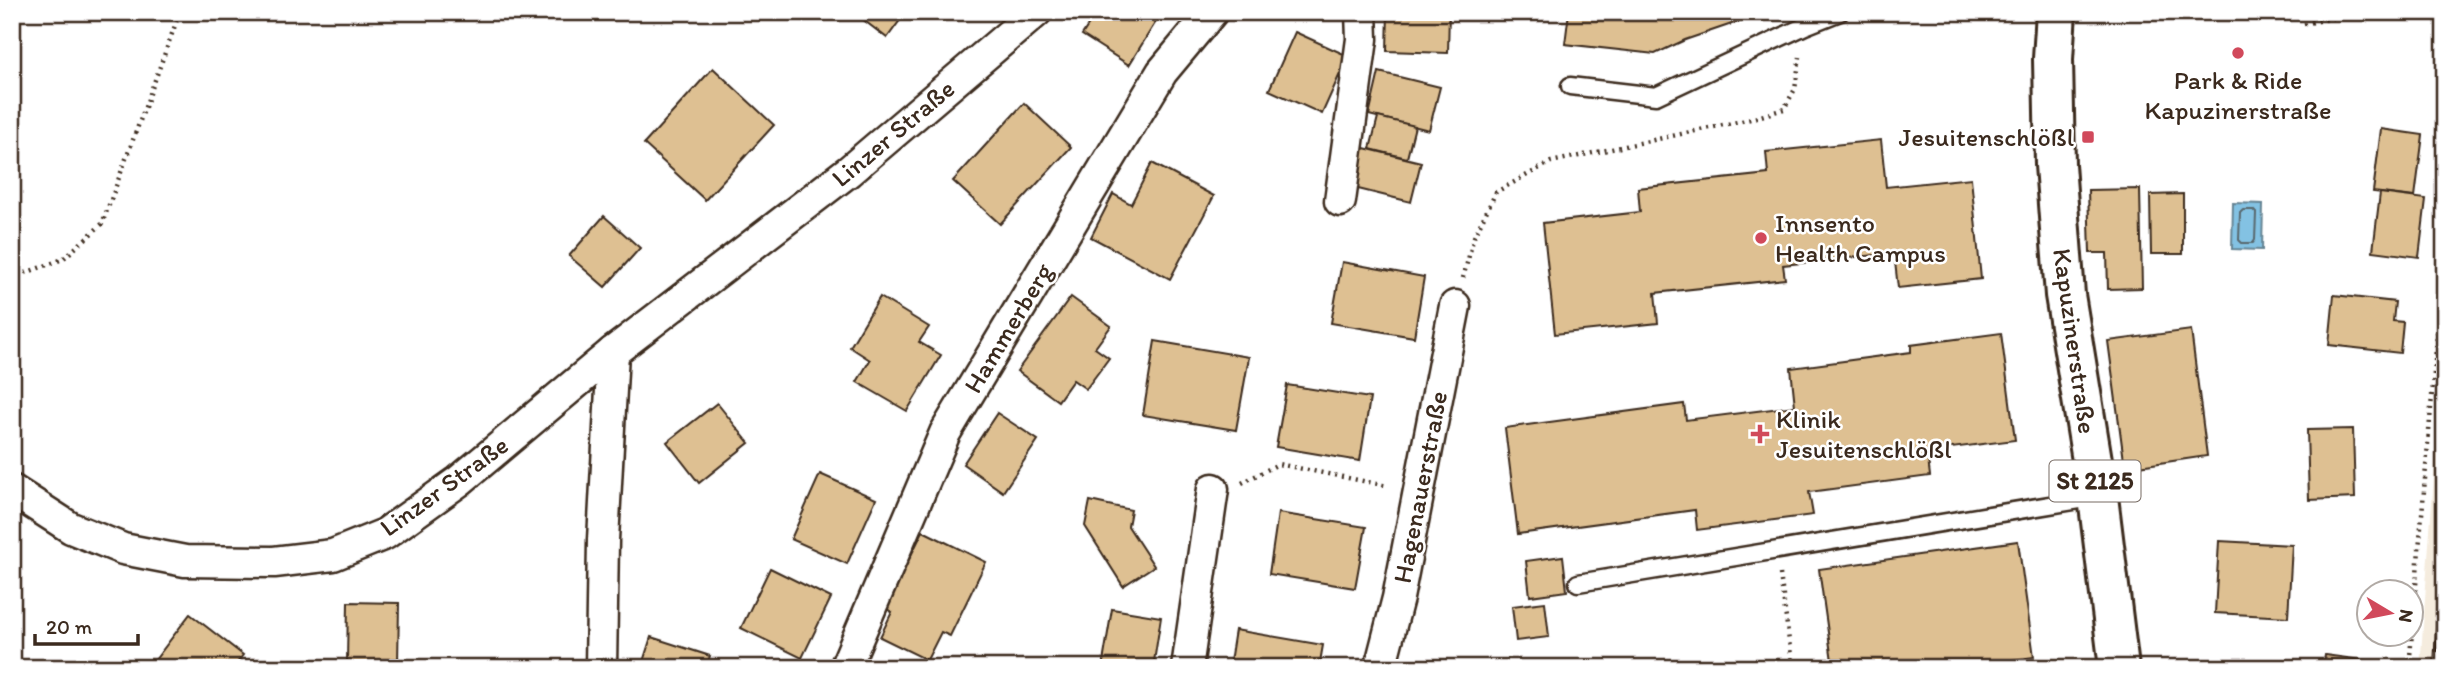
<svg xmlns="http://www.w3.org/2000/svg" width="2457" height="680" font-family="Itim,sans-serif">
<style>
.built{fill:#f5ecde}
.water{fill:#83c2e3;stroke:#668594;stroke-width:2}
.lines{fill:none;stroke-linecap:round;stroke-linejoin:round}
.shore{stroke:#58676d;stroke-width:2}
.building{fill:#dec092;stroke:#3b2a1e;stroke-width:2}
.service-casing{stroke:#3b2a1e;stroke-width:21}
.minor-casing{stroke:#3b2a1e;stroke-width:35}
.primary-casing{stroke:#3b2a1e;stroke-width:44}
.path{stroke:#3b2a1e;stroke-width:4.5;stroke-dasharray:2 5;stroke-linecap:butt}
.service{stroke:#fff;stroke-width:16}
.minor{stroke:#fff;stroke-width:30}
.primary{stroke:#fff;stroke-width:38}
.rail-casing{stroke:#3b2a1e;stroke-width:8}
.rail{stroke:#fff;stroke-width:5;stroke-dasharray:16;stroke-linecap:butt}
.poi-dot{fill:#d1495b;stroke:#fff;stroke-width:2.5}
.labels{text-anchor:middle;stroke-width:5;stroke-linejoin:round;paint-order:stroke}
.shield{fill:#fff;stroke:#766a62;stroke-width:2}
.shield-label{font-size:24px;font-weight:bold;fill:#3b2a1e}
.poi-label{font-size:26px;fill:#3b2a1e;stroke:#fff;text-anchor:start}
.street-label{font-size:26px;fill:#3b2a1e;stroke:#fff}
</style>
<rect width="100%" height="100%" fill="#fff"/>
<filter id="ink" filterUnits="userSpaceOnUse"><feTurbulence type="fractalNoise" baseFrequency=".0143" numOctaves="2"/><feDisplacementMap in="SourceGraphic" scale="14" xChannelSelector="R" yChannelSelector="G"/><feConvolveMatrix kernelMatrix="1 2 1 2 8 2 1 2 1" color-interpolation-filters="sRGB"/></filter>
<g filter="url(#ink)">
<polygon class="built" points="2445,323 2445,668 2420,668"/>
<polygon class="water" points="2233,203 2263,204 2262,250 2232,249"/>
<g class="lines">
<polygon class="shore" points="2243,210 2253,210 2256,213 2255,240 2253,243 2242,243 2239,240 2240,213"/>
</g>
<g class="building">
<polygon points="853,12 906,12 887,38"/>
<polygon points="1097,12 1162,12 1129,65 1082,35"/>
<polygon points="1388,12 1449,12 1448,53 1387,51"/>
<polygon points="1569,12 1767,12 1685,40 1655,54 1565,44"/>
<polygon points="1295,32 1348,56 1322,114 1269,90"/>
<polygon points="713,68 774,125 705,200 644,144"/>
<polygon points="1379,72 1440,87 1429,130 1369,115"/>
<polygon points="1024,103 1071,147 1000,224 953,181"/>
<polygon points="1378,117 1415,126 1407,158 1370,149"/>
<polygon points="2381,129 2423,135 2415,197 2373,192"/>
<polygon points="1881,140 1886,187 1971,178 1981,279 1898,288 1894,253 1783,265 1785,279 1655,293 1658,323 1555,334 1543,223 1640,212 1638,188 1768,174 1766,152"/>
<polygon points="1360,147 1421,162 1411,202 1350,187"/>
<polygon points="1152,163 1214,196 1170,279 1091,237 1113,194 1131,204"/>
<polygon points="2140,189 2142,288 2108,289 2107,253 2090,253 2088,190"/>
<polygon points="2380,193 2426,199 2419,257 2373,251"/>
<polygon points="2183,194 2183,254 2151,254 2150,195"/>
<polygon points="604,216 640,248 605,287 569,256"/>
<polygon points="1342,262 1424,277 1414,337 1331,323"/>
<polygon points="2334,295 2395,302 2393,321 2403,322 2400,353 2329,345"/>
<polygon points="880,297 929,327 919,342 941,355 907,411 857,382 870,360 850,347"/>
<polygon points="1071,297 1111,326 1095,348 1109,358 1086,389 1073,380 1058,401 1017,371"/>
<polygon points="2191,330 2207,456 2125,468 2108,341"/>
<polygon points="2001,333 2015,440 1927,451 1930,476 1809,492 1813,515 1697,530 1695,510 1518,534 1505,428 1684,404 1686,420 1795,406 1791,368 1911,352 1911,345"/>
<polygon points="1155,341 1249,357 1236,430 1143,415"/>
<polygon points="1287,385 1370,398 1360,461 1276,447"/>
<polygon points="717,403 749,443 699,483 667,442"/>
<polygon points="997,413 1038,440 1003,492 963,464"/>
<polygon points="2353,429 2355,498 2309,500 2307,430"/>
<polygon points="820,474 876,499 847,564 791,539"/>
<polygon points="1090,501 1131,510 1128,526 1154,566 1123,586 1085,526"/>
<polygon points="1278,513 1366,527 1355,588 1269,574"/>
<polygon points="923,531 986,562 950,636 941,632 927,660 880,637 892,612 885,608"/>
<polygon points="2018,541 2034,657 1953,668 1833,668 1819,569"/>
<polygon points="2219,541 2292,545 2288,617 2215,613"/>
<polygon points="1563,556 1567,591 1530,596 1526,561"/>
<polygon points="770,568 831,598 802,658 741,628"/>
<polygon points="348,602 399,603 398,664 347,663"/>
<polygon points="1545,602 1549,637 1516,641 1512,606"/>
<polygon points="1112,609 1161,617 1153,668 1102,668"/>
<polygon points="190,614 243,655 233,668 149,668"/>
<polygon points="1235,630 1323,645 1319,668 1229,668"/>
<polygon points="651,637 710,656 706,668 641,668"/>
<polygon points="2325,655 2391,664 2390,668 2323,668"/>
</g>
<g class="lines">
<g class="service-casing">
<g id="service">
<polyline points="1570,86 1656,96 1805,26 1840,12"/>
<polyline points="1578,583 2098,497"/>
</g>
</g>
<g class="minor-casing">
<g id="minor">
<polyline points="1340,201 1362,39 1361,12"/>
<polyline points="12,490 71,528 123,549 185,561 274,562 333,555 385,534 459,481 613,352 849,171 1036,12"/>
<polyline points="601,668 603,540 613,352"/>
<polyline points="845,668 945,433 1162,72 1212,12"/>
<polyline points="1187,668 1213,489"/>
<polyline points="1380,668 1398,598 1455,306"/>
</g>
</g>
<g class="primary-casing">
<polyline id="primary" points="2056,12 2053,59 2055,165 2065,295 2098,497 2119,668"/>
</g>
<g class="path">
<polyline points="2304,24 2363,12"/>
<polyline points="12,278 63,259 102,224 180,12"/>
<polyline points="1463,278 1474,237 1496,192 1551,162 1751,119 1784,109 1795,89 1800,57"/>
<polyline points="1242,483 1278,464 1388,486"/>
<polyline points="1780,574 1792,663"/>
<path d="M1753 668C1768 666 1796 658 1810 668"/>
<polyline points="2409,668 2438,325 2445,204"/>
</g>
<use href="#service" class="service"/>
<use href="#minor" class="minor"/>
<use href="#primary" class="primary"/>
<g class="rail-casing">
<polyline id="rail" points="2437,668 2445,504"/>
</g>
<use href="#rail" class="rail"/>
</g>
</g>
<g class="poi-dot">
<circle cx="2238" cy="53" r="7"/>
<rect x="2081" y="130" width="14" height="14" rx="3.5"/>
<circle cx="1761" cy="238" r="7"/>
<path d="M1756.5 423.5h7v7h7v7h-7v7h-7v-7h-7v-7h7z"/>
</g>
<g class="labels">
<rect class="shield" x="2049.5" y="460.5" width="91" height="41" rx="5"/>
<g class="shield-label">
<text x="2095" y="489">St 2125</text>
</g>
<g class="poi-label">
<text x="2238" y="89" text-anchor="middle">Park &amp; Ride<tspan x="2238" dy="30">Kapuzinerstraße</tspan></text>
<text x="2074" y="146" text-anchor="end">Jesuitenschlößl</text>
<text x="1775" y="232">Innsento<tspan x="1775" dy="30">Health Campus</tspan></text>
<text x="1776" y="428">Klinik<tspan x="1776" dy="30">Jesuitenschlößl</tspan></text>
</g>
<g class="street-label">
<text transform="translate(893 133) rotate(-40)" y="9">Linzer Straße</text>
<text transform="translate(1008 328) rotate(-59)" y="9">Hammerberg</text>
<text transform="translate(2075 341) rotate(82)" y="9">Kapuzinerstraße</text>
<text transform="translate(444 486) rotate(-36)" y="9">Linzer Straße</text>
<text transform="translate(1420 487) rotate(-79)" y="9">Hagenauerstraße</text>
</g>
</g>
<rect width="2457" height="680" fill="none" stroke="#fff" stroke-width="42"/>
<rect x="21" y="21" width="2415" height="638" fill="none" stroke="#3b2a1e" stroke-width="2.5" filter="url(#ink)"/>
<g transform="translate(2390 613) rotate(100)"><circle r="33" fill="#ffffff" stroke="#b1aaa5" stroke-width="2"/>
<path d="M0-5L12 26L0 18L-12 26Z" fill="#d1495b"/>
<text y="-10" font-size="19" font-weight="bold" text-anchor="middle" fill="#3b2a1e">N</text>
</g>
<path d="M35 634v10h103v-10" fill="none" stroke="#3b2a1e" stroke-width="3.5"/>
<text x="46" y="634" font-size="21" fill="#3b2a1e" stroke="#ffffff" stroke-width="5" paint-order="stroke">20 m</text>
</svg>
